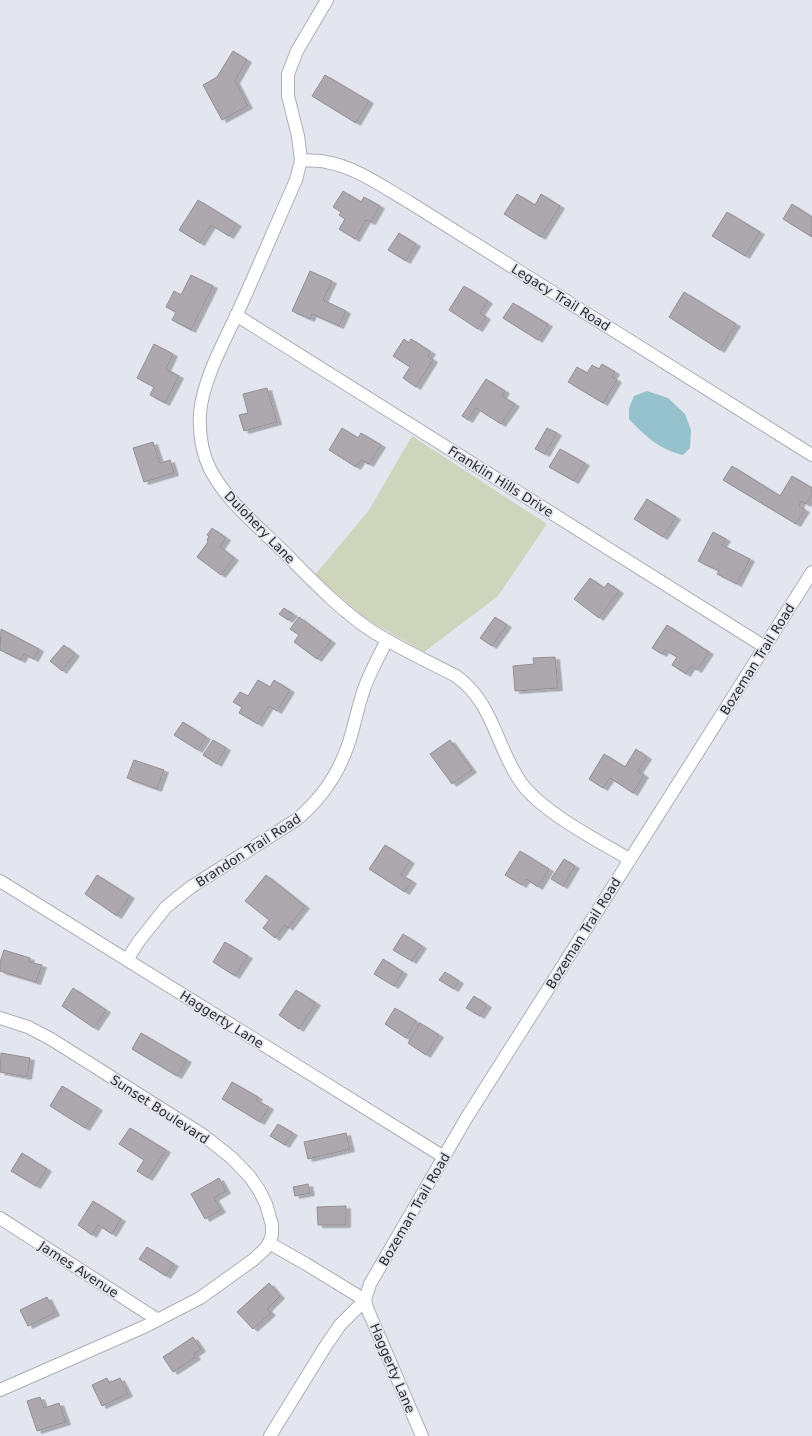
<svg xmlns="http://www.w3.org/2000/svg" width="812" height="1436" font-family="'DejaVu Sans',sans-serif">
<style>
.green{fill:#ced5bc}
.water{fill:#95c2cd}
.building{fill:#ada7ae;stroke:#948f95;filter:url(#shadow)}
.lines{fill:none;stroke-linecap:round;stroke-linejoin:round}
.minor-casing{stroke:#acaeb6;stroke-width:14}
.minor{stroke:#fff;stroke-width:12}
.labels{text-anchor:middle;stroke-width:3.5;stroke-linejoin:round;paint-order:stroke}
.street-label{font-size:13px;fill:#2b2c2f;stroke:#e4e6ef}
</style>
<defs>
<filter id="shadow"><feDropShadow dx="4.5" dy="2.5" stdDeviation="0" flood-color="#0004"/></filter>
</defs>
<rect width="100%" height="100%" fill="#e4e6ef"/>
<polygon class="green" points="412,436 547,524 498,596 424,652 368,620 315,575 369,510"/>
<path class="water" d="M647 391 668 398 685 414 691 430 690 448 683 455C660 450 644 435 629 419V408L634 396Z"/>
<g class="building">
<polygon points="233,51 247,60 235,81 248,106 222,120 203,85 217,77"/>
<polygon points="325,75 369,101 356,123 312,96"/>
<polygon points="343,191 361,202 364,197 380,206 371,222 366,220 355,239 339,229 345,219 339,215 341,212 333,207"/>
<polygon points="517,194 535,205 541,194 560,206 541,237 504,214"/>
<polygon points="198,200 237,224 229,236 211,225 200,243 179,230"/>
<polygon points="792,204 812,217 812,237 783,219"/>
<polygon points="727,212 760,232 745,256 712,236"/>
<polygon points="399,233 416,244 406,261 388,250"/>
<polygon points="310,271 332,281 323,300 346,311 339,326 312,314 310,319 292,311"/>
<polygon points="191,275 213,286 191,330 172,320 176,312 166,307 174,291 181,295"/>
<polygon points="464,286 488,301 480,313 486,317 478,329 449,310"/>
<polygon points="684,292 736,324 720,350 669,317"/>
<polygon points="513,303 548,324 538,340 503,318"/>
<polygon points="404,339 409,343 411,339 431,352 428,356 433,360 416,387 403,378 410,367 393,356"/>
<polygon points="154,344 173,354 166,369 179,376 165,403 150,395 154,387 137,378"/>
<polygon points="602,364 615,372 612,377 617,380 603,403 568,382 577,367 587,373 592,365 599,369"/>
<polygon points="486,379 505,391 502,396 515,404 501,424 476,408 468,420 462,416"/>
<polygon points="267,388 277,422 244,431 239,415 248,413 243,394"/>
<polygon points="342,428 358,438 361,433 381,445 369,464 361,460 356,467 329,450"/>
<polygon points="547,428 557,433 545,454 535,449"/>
<polygon points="153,442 160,463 170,460 174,473 144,482 133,448"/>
<polygon points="560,449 585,463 574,481 549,467"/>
<polygon points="732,466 780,496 792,476 812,488 812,495 806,504 801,501 799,506 805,510 796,524 723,480"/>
<polygon points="647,499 676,517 663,537 634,519"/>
<polygon points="212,528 226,538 220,547 234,558 221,575 197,557 208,542 207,540 209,536 207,535"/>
<polygon points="713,532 726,539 722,545 750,559 737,584 717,574 719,571 698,561"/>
<polygon points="590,578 604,588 608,583 619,591 599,618 574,599"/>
<polygon points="284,608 293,614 288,620 279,614"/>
<polygon points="299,617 331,641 317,659 294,642 299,635 290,629"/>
<polygon points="495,617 507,625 492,646 480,638"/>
<polygon points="667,625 709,652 697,670 691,666 686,674 672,665 677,657 665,650 662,654 652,648"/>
<polygon points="1,629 39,649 34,659 24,654 21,660 0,650"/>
<polygon points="64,645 75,654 62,671 50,661"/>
<polygon points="555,657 558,688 515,691 513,666 534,664 533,658"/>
<polygon points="258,680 270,687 274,680 290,690 277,711 269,706 258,724 239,713 242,707 233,702 240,692 248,696"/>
<polygon points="183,722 206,737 198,750 174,735"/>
<polygon points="213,740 226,748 217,764 203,755"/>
<polygon points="450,740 472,770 452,784 430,754"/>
<polygon points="636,749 647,757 638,771 644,775 633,793 610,778 603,788 589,779 604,754 625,767"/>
<polygon points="134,760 164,770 157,789 127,778"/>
<polygon points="385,845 410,861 401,875 412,881 405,892 369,869"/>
<polygon points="520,851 549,869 538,887 526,879 522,885 505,875"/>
<polygon points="564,859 575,866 563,886 551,879"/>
<polygon points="97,875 130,896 117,916 85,894"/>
<polygon points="266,875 305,906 288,928 285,925 275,938 263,928 269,920 245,901"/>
<polygon points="403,934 422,946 412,961 393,950"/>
<polygon points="225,942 248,956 235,976 213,962"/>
<polygon points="4,950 30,958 29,962 42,965 36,982 0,971 0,962"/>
<polygon points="383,959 403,972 394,986 374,974"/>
<polygon points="445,972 459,981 454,989 439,980"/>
<polygon points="73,988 106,1010 94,1028 62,1006"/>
<polygon points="296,990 316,1003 299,1029 279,1015"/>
<polygon points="474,996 487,1005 480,1016 466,1008"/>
<polygon points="395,1008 416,1021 406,1038 385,1024"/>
<polygon points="420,1023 439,1035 426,1055 408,1043"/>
<polygon points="141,1033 187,1060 177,1076 132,1049"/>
<polygon points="1,1053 30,1058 27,1077 0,1072"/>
<polygon points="232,1082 258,1097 256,1100 269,1107 260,1122 222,1099"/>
<polygon points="62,1086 98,1108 85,1128 50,1106"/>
<polygon points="278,1124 293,1133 285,1145 270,1136"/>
<polygon points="130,1128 166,1150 148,1178 137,1171 144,1160 119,1144"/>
<polygon points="346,1133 350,1149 308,1159 304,1142"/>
<polygon points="22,1153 47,1169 36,1186 11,1171"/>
<polygon points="219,1178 226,1191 214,1198 221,1210 205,1219 191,1194"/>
<polygon points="308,1184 310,1193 295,1196 293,1187"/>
<polygon points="93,1201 121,1219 112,1234 98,1225 92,1235 78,1225"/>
<polygon points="346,1206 346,1225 318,1225 317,1207"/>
<polygon points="147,1247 174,1264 166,1276 139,1259"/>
<polygon points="269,1283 280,1296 267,1309 271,1313 253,1329 237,1312"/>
<polygon points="47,1297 55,1313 28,1326 20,1310"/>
<polygon points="193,1337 201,1349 194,1354 196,1357 173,1372 163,1357"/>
<polygon points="107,1378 109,1383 120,1378 128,1394 102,1406 92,1385"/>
<polygon points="40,1397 44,1408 59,1403 66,1422 37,1431 27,1401"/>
</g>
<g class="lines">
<g class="minor-casing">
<g id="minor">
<path d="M327 0 297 51 288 74V96L298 136 301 160 296 180C276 225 257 270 237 314 223 344 203 380 200 413 199 432 201 451 210 469 227 502 258 526 284 552 311 579 337 607 369 629 396 647 427 661 456 676 494 703 496 748 522 784 544 813 597 840 629 859"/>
<path d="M301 160C309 161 318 160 326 162 356 167 383 187 409 202L812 455"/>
<polyline points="236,315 765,647"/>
<polyline points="0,881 444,1157"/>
<path d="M127 960 139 941 159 916 166 907 191 887 296 820C319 801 337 776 347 748 354 729 357 709 364 689 370 672 379 656 387 640"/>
<polyline points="0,1018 28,1027 51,1039 203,1135 232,1158 250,1177 259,1190 266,1204 272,1225 272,1235 269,1243 265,1249 253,1260 200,1298 146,1326 0,1390"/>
<polyline points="0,1218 158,1320"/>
<polyline points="269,1243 306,1264 365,1300"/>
<polyline points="270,1436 325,1347 340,1325 365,1300"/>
<polyline points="422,1436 367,1308 365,1300 370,1284 467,1117 812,572"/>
</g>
</g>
<use href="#minor" class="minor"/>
</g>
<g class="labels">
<g class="street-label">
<text transform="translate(561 297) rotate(32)" y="5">Legacy Trail Road</text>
<text transform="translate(501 481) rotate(32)" y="5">Franklin Hills Drive</text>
<text transform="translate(260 527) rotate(46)" y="5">Dulohery Lane</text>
<text transform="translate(757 659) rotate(-58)" y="5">Bozeman Trail Road</text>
<text transform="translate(248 850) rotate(-33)" y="5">Brandon Trail Road</text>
<text transform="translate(583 933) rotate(-58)" y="5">Bozeman Trail Road</text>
<text transform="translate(222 1019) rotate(32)" y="5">Haggerty Lane</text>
<text transform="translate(160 1109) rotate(33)" y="5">Sunset Boulevard</text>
<text transform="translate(414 1209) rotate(-60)" y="5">Bozeman Trail Road</text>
<text transform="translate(79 1269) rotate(33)" y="5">James Avenue</text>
<text transform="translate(393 1368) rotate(67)" y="5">Haggerty Lane</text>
</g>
</g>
</svg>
